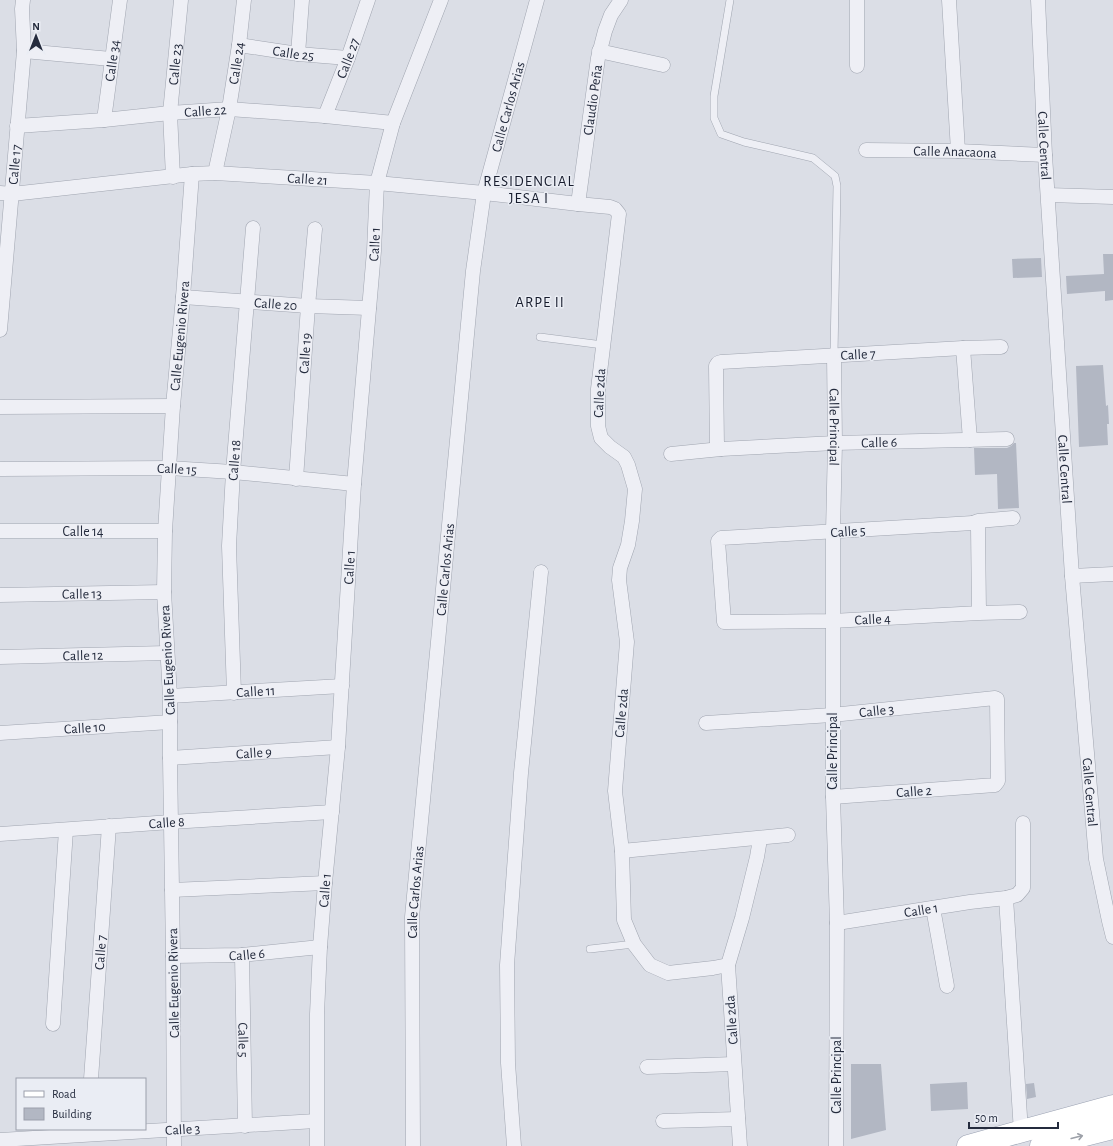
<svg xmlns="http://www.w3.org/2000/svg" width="1113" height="1146" font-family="'Alegreya Sans',sans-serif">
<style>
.building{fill:#b2b7c3}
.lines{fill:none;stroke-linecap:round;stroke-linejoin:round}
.service-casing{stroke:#a0a5b0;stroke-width:8}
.minor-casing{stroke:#a0a5b0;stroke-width:15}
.primary-casing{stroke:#9aa1b2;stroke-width:23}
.service{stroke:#eeeff5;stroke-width:7}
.minor{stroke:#eeeff5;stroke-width:14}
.primary{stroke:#fff;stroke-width:22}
.oneway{stroke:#9ca0a8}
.labels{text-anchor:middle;stroke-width:3;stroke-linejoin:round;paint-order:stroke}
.street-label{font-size:14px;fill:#242b3d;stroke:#eaedf4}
.neighbourhood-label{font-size:15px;letter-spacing:1px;fill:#171c2d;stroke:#eaedf4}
</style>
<rect width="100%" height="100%" fill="#dbdee6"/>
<g class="building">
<polygon points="1103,254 1113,254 1113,300 1105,301 1105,291 1067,294 1066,276 1104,274"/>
<polygon points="1041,258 1042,277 1013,278 1012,259"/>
<polygon points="1103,365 1106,406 1108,405 1109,424 1107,424 1108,445 1079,447 1076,366"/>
<polygon points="1014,443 1016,443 1019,508 998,509 997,474 975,475 974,448 1007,448 1011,446"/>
<polygon points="851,1064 881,1064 886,1130 851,1139"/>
<polygon points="967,1082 968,1109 931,1111 930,1084"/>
<polygon points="1034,1083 1036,1097 1027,1099 1026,1084"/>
</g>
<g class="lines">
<g class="service-casing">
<g id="service">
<polyline points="730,0 714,96 714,118 721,134 744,142 813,158 835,176 837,186 834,355"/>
<polyline points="540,337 603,345"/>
<polyline points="590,949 634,944"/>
</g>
</g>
<g class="minor-casing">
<g id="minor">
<polyline points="857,0 857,66"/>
<polyline points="949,0 958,151"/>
<path id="s1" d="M1038 0 1045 155 1072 576 1096 859 1109 921 1113 937"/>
<path id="s2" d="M239 45 298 54 348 58"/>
<polyline points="24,51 111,59"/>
<polyline points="599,51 663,65"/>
<polyline points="298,54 302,0"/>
<path id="s3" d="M325 116 348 58 368 0"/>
<path id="s4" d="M104 120 120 0"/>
<path id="s5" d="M17 126 104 120 170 113 229 109 325 116 393 123"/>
<path id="s6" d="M866 150 958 151 1045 155"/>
<path id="s7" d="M215 173 229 109 239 45 244 0"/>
<path id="s8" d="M173 177 170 113 181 0"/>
<path id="s9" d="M0 193 12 194 192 174 215 173 377 183 484 193 578 204 610 207 615 209 619 214 598 389V426L601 438 610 447 624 457 628 465 635 489 632 521 628 545 620 568 619 580 627 642 615 791 622 851 624 920 634 944 650 965 668 973 713 968 728 965"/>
<polyline points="1048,195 1113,197"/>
<path id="s10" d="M578 204 598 58 605 31 611 15 621 0"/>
<path id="s11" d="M183 297 308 306 369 308"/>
<path id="s12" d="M0 330 24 51 22 9 23 0"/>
<path id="s13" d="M1001 347 963 348 721 362 718 363 716 366 717 447 721 449 835 443 1007 439"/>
<polyline points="963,348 970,440"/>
<path id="s14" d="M834 355 835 443 833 532V797L837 923 836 1146"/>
<polyline points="0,407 173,406"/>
<polyline points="671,454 721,449"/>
<path id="s15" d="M0 469 169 468 233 472 354 484"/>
<path id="s16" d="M296 479 308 306 315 229"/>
<polyline points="973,523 978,521 1013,518"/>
<path id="s17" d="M0 531H165"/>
<polyline points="1072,576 1113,574"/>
<path id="s18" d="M0 595 164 592"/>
<path id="s19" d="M979 613 978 527 973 523 721 538 718 541 724 622 832 621 979 613 1020 612"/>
<path id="s20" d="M0 657 167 653"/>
<path id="s21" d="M234 693 229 546 233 472 253 228"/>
<path id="s22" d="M170 696 342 686"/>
<path id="s23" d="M706 723 832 715 995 698 997 699 998 781 995 785 833 797"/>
<path id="s24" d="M0 733 170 722"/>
<path id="s25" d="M170 758 338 747"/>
<path id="s26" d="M0 834 171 822 332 812"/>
<polyline points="622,851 788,835"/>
<polyline points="172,890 325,883"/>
<polyline points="1006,898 1021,1132"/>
<polyline points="933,908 947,986"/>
<path id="s27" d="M837 923 970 902 1006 898 1017 895 1023 888V823"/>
<path id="s28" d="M242 955 245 1126"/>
<path id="s29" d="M173 956 242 955 320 947"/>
<polyline points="53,1024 66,830"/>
<polyline points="647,1067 734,1064"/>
<path id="s30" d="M91 1079 109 826"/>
<polyline points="663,1121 738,1119"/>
<path id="s31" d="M0 1140 316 1121"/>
<path id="s32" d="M174 1146 173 956 170 758V696L164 592 165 531 173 406 183 297 192 174"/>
<path id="s33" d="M317 1146V1014L320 947 325 883 338 747 354 484 374 251 377 183 393 123 441 0"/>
<path id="s34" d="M413 1146 412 917 473 271 484 193 537 0"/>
<polyline points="514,1146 508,1063 507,965 521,773 541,572"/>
<polyline points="740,1146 728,965 742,918 757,857 760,839"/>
</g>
</g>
<g class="primary-casing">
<g id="primary">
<polyline points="968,1146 1113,1106"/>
<polyline points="1041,1146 1113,1128"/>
</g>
</g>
<use href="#service" class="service"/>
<use href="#minor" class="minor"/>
<use href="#primary" class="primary"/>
</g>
<defs><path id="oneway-shaft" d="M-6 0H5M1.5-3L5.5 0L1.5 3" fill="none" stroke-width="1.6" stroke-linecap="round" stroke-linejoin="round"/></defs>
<use class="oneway" href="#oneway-shaft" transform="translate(1077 1137) rotate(-14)"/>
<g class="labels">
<g class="street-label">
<text dy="5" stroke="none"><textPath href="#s2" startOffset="55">Calle 25</textPath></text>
<text dy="5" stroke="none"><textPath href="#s3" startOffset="62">Calle 27</textPath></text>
<text dy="5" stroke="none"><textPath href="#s4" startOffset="60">Calle 34</textPath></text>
<text dy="5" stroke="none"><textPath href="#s7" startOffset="112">Calle 24</textPath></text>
<text dy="5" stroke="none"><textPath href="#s8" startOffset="113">Calle 23</textPath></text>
<text dy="5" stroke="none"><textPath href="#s10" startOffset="105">Claudio Peña</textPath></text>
<text dy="5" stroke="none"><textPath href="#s34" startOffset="1046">Calle Carlos Arias</textPath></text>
<text dy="5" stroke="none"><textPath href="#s5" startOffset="189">Calle 22</textPath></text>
<text dy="5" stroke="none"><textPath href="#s1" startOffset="146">Calle Central</textPath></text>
<text dy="5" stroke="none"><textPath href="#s6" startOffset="89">Calle Anacaona</textPath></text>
<text dy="5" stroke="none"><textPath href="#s12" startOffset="166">Calle 17</textPath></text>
<text dy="5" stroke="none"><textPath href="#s9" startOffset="309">Calle 21</textPath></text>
<text dy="5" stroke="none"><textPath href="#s33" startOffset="904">Calle 1</textPath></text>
<text dy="5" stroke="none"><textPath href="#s11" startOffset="93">Calle 20</textPath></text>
<text dy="5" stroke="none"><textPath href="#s32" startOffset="811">Calle Eugenio Rivera</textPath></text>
<text dy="5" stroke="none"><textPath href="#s16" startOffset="126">Calle 19</textPath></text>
<text transform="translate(858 354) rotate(-3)" y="5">Calle 7</text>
<text transform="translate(599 393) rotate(-87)" y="5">Calle 2da</text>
<text dy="5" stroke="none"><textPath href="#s14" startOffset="72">Calle Principal</textPath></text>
<text dy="5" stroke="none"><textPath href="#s13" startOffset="531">Calle 6</textPath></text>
<text dy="5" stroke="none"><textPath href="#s21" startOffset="233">Calle 18</textPath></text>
<text dy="5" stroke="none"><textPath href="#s15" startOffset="177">Calle 15</textPath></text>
<text dy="5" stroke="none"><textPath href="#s1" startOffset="470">Calle Central</textPath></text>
<text dy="5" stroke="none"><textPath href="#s17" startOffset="83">Calle 14</textPath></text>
<text transform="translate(848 531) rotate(-4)" y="5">Calle 5</text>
<text dy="5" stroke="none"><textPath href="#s33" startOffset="580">Calle 1</textPath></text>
<text dy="5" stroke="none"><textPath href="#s34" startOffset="578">Calle Carlos Arias</textPath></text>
<text dy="5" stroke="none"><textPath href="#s18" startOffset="82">Calle 13</textPath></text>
<text dy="5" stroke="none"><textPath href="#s19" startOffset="579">Calle 4</textPath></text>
<text dy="5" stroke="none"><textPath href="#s20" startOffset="83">Calle 12</textPath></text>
<text transform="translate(167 660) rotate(-93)" y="5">Calle Eugenio Rivera</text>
<text dy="5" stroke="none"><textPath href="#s22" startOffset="86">Calle 11</textPath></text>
<text dy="5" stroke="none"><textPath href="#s23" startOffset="171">Calle 3</textPath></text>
<text transform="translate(621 713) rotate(-85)" y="5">Calle 2da</text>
<text dy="5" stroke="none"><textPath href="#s24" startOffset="85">Calle 10</textPath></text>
<text transform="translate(832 751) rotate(-90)" y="5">Calle Principal</text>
<text dy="5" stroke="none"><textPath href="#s25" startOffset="84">Calle 9</textPath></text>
<text transform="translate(914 791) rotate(-4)" y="5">Calle 2</text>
<text dy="5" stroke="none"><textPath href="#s1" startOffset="794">Calle Central</textPath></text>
<text dy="5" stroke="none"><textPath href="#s26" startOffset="167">Calle 8</textPath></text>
<text dy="5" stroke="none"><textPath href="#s33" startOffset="256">Calle 1</textPath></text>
<text dy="5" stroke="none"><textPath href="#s34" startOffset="254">Calle Carlos Arias</textPath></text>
<text dy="5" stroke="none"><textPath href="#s27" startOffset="85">Calle 1</textPath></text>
<text dy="5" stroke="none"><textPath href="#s30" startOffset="127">Calle 7</textPath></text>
<text dy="5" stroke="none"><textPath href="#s29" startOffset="74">Calle 6</textPath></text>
<text transform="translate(173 983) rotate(-91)" y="5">Calle Eugenio Rivera</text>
<text transform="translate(731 1020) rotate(-94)" y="5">Calle 2da</text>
<text dy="5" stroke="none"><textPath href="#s28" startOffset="85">Calle 5</textPath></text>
<text transform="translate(836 1075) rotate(-90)" y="5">Calle Principal</text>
<text dy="5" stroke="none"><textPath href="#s31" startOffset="183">Calle 3</textPath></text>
</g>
<g class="neighbourhood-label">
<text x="529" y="186">RESIDENCIAL<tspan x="529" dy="17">JESA I</tspan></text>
<text x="540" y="307">ARPE II</text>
</g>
</g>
<rect x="16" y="1078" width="130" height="52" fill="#eaedf4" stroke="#9b9fab"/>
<rect x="24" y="1091" width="20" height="6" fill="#ffffff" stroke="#9b9fab"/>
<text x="52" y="1098" font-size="12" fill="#242b3d">Road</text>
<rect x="24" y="1108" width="20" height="12" fill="#b2b7c3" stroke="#9b9fab"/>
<text x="52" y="1118" font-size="12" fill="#242b3d">Building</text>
<g transform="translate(36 36)" stroke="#eaedf4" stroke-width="3" paint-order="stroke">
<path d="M0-3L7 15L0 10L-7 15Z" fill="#242b3d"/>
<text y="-6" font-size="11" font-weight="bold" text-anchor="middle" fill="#242b3d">N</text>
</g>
<path d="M969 1122v6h89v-6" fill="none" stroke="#242b3d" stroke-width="2"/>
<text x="975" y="1122" font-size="12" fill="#242b3d" stroke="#eaedf4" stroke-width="3" paint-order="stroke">50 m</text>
</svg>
